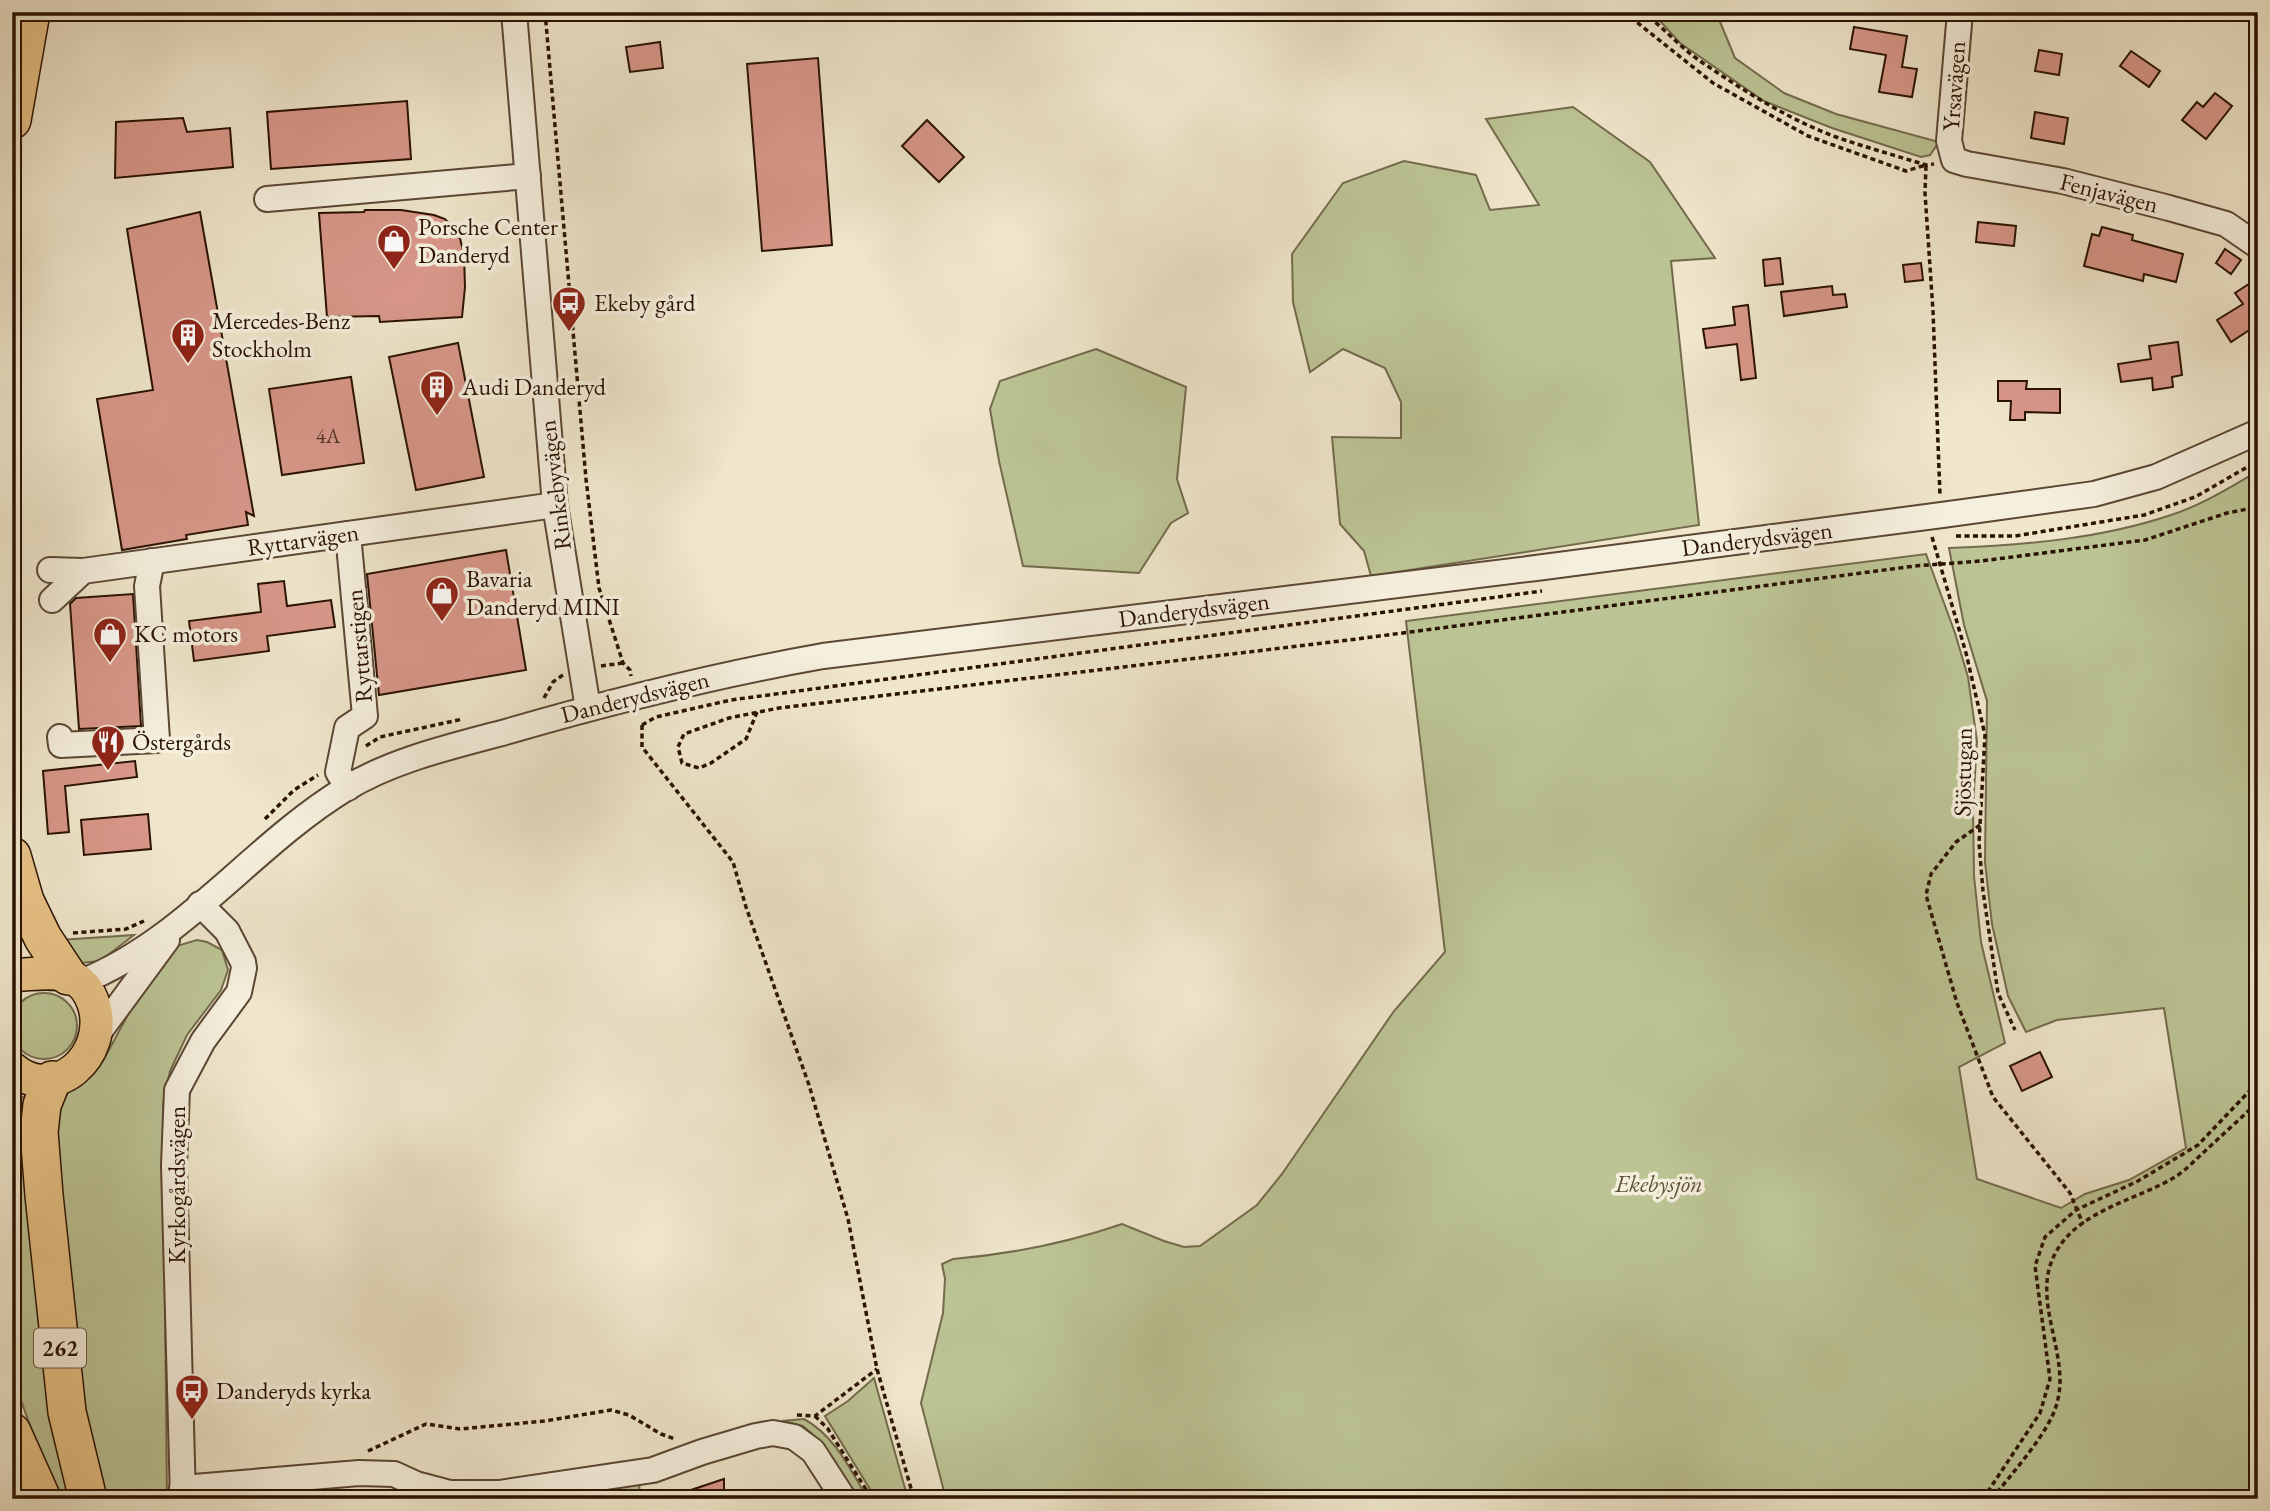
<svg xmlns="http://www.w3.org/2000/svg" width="2270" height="1511" font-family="'EB Garamond',serif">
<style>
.green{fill:#bcc495;stroke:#736b4c;stroke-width:2}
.building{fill:#d89789;stroke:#2a1202;stroke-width:2}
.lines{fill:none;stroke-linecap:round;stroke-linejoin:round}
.minor-casing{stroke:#5b4734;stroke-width:28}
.major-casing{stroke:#2a1202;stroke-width:35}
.highway-casing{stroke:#2a1202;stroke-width:40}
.path{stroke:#2a1202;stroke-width:3.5;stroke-dasharray:5 3.5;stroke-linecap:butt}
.minor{stroke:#f5efdd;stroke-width:24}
.major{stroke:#e8c386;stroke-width:32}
.highway{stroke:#e8c386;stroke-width:37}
.labels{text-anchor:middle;stroke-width:7;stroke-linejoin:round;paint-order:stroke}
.number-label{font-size:21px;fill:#563324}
.shield{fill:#f5efdd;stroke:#675444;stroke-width:2}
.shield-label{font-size:23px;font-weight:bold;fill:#2a1202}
.street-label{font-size:24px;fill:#2a1202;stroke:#f5efdd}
.poi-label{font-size:24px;fill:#2a1202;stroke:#f5efdd;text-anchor:start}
.park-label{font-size:24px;font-style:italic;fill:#5d5035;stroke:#f5efdd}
</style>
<rect width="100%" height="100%" fill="#efe6cb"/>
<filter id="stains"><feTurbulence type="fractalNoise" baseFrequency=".00286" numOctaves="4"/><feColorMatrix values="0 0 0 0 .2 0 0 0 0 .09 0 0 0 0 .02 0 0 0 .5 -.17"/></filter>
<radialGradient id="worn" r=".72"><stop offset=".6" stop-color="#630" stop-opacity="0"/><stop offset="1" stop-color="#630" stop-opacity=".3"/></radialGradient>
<g class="green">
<polygon points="1648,12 1716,12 1735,58 1784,93 1836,114 1939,142 1930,155 1921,157 1832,128 1764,101 1680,43 1660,21"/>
<polygon points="1573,107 1650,162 1715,258 1671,261 1699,525 1371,576 1364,551 1340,524 1332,437 1401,438 1401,402 1385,368 1343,349 1310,372 1293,302 1292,254 1343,183 1404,161 1476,175 1490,210 1539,205 1486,119"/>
<polygon points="1096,349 1186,387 1177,479 1188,513 1171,523 1139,573 1023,566 999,461 990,409 1000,381"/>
<path d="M2258 471V1499H946L921 1403 943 1313 945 1279 942 1264 953 1259C1011 1254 1067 1243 1122 1224L1164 1241 1184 1247 1200 1246 1257 1205 1282 1174 1394 1011 1445 952 1406 621 1926 554 1955 633 1968 677 1977 741 1973 808 1974 876 1981 942 2005 1043 1959 1067 1977 1179 2061 1208 2085 1194 2129 1180 2186 1148 2164 1008 2057 1020 2026 1032 2008 996 1992 924 1985 862 1987 701 1964 625 1949 548C2024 545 2100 539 2171 515 2202 505 2231 487 2258 471Z"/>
<polygon points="134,935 100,961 81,963 58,940"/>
<polygon points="197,940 207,942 222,950 228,970 221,990 187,1035 170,1071 163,1104 167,1499 102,1499 75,1364 57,1129 60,1104 70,1090 89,1078 103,1061 150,974 170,948"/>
<circle cx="44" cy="1026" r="33"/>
<polygon points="12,1089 24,1098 25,1144 77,1499 61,1499 31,1428 12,1376"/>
<polygon points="874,1378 908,1499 876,1499 825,1416 848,1401"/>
<path d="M804 1419C835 1436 850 1469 868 1499H858L823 1444 803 1426 782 1421Z"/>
<polygon points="639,1482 640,1499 538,1499"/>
</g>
<g class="building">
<polygon points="1854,27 1907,36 1902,67 1917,69 1912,97 1879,92 1886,55 1850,49"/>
<polygon points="660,42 663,68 630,72 626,47"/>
<polygon points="2039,50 2062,54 2059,75 2035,71"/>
<polygon points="2131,51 2160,71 2149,87 2120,66"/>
<polygon points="818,58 832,245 762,251 747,64"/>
<polygon points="2215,93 2232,106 2206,139 2182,120 2197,102 2203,107"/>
<polygon points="407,101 411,159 271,169 267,112"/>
<polygon points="2035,112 2068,118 2064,144 2031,138"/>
<polygon points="183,118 187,132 230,128 233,167 115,178 116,122"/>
<polygon points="927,120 964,157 939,182 902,146"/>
<polygon points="365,210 401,210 434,215 445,219 459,234 464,255 465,287 462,317 380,322 379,316 327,317 319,213 364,212"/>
<polygon points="200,212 254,516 246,512 248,525 186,535 187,539 122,550 97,399 153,390 127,229"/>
<polygon points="1978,222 2016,226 2014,246 1976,242"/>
<polygon points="2102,227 2133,235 2132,240 2183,254 2176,282 2144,274 2143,281 2084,266 2092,234 2099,236"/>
<polygon points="2225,249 2241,260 2231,274 2216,263"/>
<polygon points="1780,258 1783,284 1765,286 1763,260"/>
<polygon points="1921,263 1923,280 1905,282 1903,265"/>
<polygon points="2258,278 2258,327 2257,325 2231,342 2217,320 2243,304 2235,293"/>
<polygon points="1832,286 1833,295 1845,294 1847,307 1784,316 1781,292"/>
<polygon points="1748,305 1756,378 1741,380 1737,344 1706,348 1703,329 1735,325 1733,307"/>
<polygon points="2178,342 2182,375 2172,377 2173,387 2153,390 2152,378 2121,382 2118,364 2151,359 2149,346"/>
<polygon points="458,343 484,477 416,490 389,357"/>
<polygon points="351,377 364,463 282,475 269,389"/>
<polygon points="1998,381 2027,381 2026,389 2060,389 2060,413 2025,412 2025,420 2010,420 2011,401 1998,401"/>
<polygon points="506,550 526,670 379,695 367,574"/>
<polygon points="284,581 287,606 331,600 335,627 267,636 269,651 194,661 189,621 261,612 258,584"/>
<polygon points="133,594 141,726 79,729 70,604 76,598"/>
<polygon points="135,761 137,777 65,786 69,832 48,834 43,771"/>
<polygon points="148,814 151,849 84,855 81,820"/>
<polygon points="2040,1052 2052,1077 2022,1091 2010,1066"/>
<polygon points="724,1479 724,1499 674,1499 673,1496"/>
</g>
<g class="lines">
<g class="minor-casing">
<g id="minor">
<polyline points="514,12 555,505 588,708"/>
<polyline points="1960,12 1949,141 1954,160 1967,164 2063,181 2169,208 2226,224 2258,246"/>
<polyline points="267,199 528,176"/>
<polyline points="50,570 83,571 555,505"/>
<polyline points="52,600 83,571"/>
<polyline points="60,737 61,745 157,740 147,586 152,561"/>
<polyline points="348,788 338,772 347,728 365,716 348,534"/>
<path d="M81 982C184 941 252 846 345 789 394 759 454 746 509 731 613 701 716 675 823 656L1536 568 1942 515 2094 494 2156 477 2258 432"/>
<polyline points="97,1035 167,940"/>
<polyline points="182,1488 359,1473 394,1474 416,1484 450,1493 499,1493 653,1470 702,1452 756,1436 773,1433 794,1437 813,1451 844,1499"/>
<polyline points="183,1499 174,1165 177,1090 203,1041 239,992 244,968 243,962 227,931 200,904"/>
</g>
</g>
<g class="major-casing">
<path id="major" d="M12 975C31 975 54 970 71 977 84 982 90 993 94 1005 109 1056 54 1105 12 1068"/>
</g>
<g class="highway-casing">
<g id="highway">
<polyline points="12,120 31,12"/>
<polyline points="12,856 25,901 43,938 68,976"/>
<polyline points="52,1080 42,1105 39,1132 44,1195 67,1412 88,1499"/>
<polyline points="12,1432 42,1499"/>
</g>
</g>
<g class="path">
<polyline points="545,12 586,479 599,588 623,663 630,670 631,676"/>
<polyline points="1624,12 1713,83 1808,136 1906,171 1926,165 1925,193 1933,311 1940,496"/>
<path d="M1642 12C1664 27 1680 48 1703 63 1746 92 1791 121 1839 138 1868 148 1897 156 1926 165L1934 164"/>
<polyline points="1956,536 2015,536 2144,515 2195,497 2258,461"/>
<polyline points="1932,537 1966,653 1985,735 1979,843 1983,891 1998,993 2015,1030"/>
<polyline points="601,666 623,663"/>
<polyline points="544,698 553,682 563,675"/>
<polyline points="757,712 746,739 711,763 699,768 682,763 678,747 684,734 729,718 779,708 1349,640 1915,566 1981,561 2145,540 2227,513 2258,507"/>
<polyline points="642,725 656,717 731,700 1542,591"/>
<polyline points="642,725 642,747 733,862 746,907 809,1085 848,1219 877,1369 914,1499"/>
<polyline points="366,746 380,737 463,719"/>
<polyline points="265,819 294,790 318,775"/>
<polyline points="1980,825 1956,842 1931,874 1926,895 1957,1003 1993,1097 2070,1193 2083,1224"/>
<polyline points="73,933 126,929 144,921"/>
<polyline points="797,1415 815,1416 877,1369"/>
<polyline points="815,1416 828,1429 872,1499"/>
<polyline points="368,1451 426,1424 460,1429 545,1421 611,1410 629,1415 661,1434 675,1439"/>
<polyline points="1983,1499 2040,1413 2050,1379 2035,1266 2045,1237 2076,1210 2138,1181 2198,1145 2258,1082"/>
<path d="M1992 1499C2011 1474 2050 1432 2057 1403 2071 1354 2029 1299 2056 1252 2079 1210 2137 1200 2175 1177 2185 1171 2194 1161 2203 1153 2221 1136 2240 1119 2258 1102"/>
</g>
<use href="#minor" class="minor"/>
<use href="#major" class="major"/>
<use href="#highway" class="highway"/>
</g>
<defs>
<g id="shop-pin" transform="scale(1.75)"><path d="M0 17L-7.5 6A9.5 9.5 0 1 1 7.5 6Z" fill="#8f2418" stroke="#f5efdd"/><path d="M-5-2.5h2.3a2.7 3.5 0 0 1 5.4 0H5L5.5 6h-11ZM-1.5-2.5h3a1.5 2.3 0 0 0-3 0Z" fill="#fff"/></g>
<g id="bus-pin" transform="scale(1.75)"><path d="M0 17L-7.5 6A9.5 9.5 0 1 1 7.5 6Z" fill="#8f2418" stroke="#f5efdd"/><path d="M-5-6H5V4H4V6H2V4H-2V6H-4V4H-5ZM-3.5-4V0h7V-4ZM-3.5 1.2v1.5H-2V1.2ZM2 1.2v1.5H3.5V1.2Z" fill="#fff"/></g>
<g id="building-pin" transform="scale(1.75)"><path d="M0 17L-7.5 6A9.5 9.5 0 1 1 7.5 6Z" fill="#8f2418" stroke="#f5efdd"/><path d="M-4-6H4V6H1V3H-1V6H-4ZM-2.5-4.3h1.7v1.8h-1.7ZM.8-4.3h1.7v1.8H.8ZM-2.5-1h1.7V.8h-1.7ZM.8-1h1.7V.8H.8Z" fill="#fff"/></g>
<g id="restaurant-pin" transform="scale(1.75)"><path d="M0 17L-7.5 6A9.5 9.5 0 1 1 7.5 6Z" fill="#8f2418" stroke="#f5efdd"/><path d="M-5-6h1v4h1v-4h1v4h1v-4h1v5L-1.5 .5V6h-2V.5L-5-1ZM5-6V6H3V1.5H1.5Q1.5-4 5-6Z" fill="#fff"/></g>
</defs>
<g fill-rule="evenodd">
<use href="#shop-pin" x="394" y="241"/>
<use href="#bus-pin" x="569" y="303"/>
<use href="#building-pin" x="188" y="335"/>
<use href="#building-pin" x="437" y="387"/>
<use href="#shop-pin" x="442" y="593"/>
<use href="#shop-pin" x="110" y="634"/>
<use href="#restaurant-pin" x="108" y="742"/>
<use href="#bus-pin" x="192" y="1391"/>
</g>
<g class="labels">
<g class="number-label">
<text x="328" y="443">4A</text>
</g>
<rect class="shield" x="34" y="1328.5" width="52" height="39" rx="5"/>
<g class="shield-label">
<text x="60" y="1356">262</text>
</g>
<g class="street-label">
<text transform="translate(1954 86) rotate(-86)" y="8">Yrsavägen</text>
<text transform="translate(2109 193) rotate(14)" y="8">Fenjavägen</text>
<text transform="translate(555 485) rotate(-97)" y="8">Rinkebyvägen</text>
<text transform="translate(1757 539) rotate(-7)" y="8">Danderydsvägen</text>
<text transform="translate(303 540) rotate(-8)" y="8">Ryttarvägen</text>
<text transform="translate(1194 610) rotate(-7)" y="8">Danderydsvägen</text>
<text transform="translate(359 646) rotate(-95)" y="8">Ryttarstigen</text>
<text transform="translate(635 697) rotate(-14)" y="8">Danderydsvägen</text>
<text transform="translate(1963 772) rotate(-89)" y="8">Sjöstugan</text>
<text transform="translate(177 1185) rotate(-90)" y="8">Kyrkogårdsvägen</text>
</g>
<g class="poi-label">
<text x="418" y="235">Porsche Center<tspan x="418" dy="28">Danderyd</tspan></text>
<text x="594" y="311">Ekeby gård</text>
<text x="212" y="329">Mercedes-Benz<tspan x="212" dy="28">Stockholm</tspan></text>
<text x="462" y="395">Audi Danderyd</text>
<text x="466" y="587">Bavaria<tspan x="466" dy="28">Danderyd MINI</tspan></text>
<text x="134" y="642">KC motors</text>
<text x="132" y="750">Östergårds</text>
<text x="216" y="1399">Danderyds kyrka</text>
</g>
<g class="park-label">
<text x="1659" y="1192">Ekebysjön</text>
</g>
</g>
<rect width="2270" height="1511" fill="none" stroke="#efe6cb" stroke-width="42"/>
<rect x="14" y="14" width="2242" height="1483" fill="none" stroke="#2a1202" stroke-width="3.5"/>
<rect x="21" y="21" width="2228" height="1469" fill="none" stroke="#2a1202" stroke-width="2"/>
<rect width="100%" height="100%" filter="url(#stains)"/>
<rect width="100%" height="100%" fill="url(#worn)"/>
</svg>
